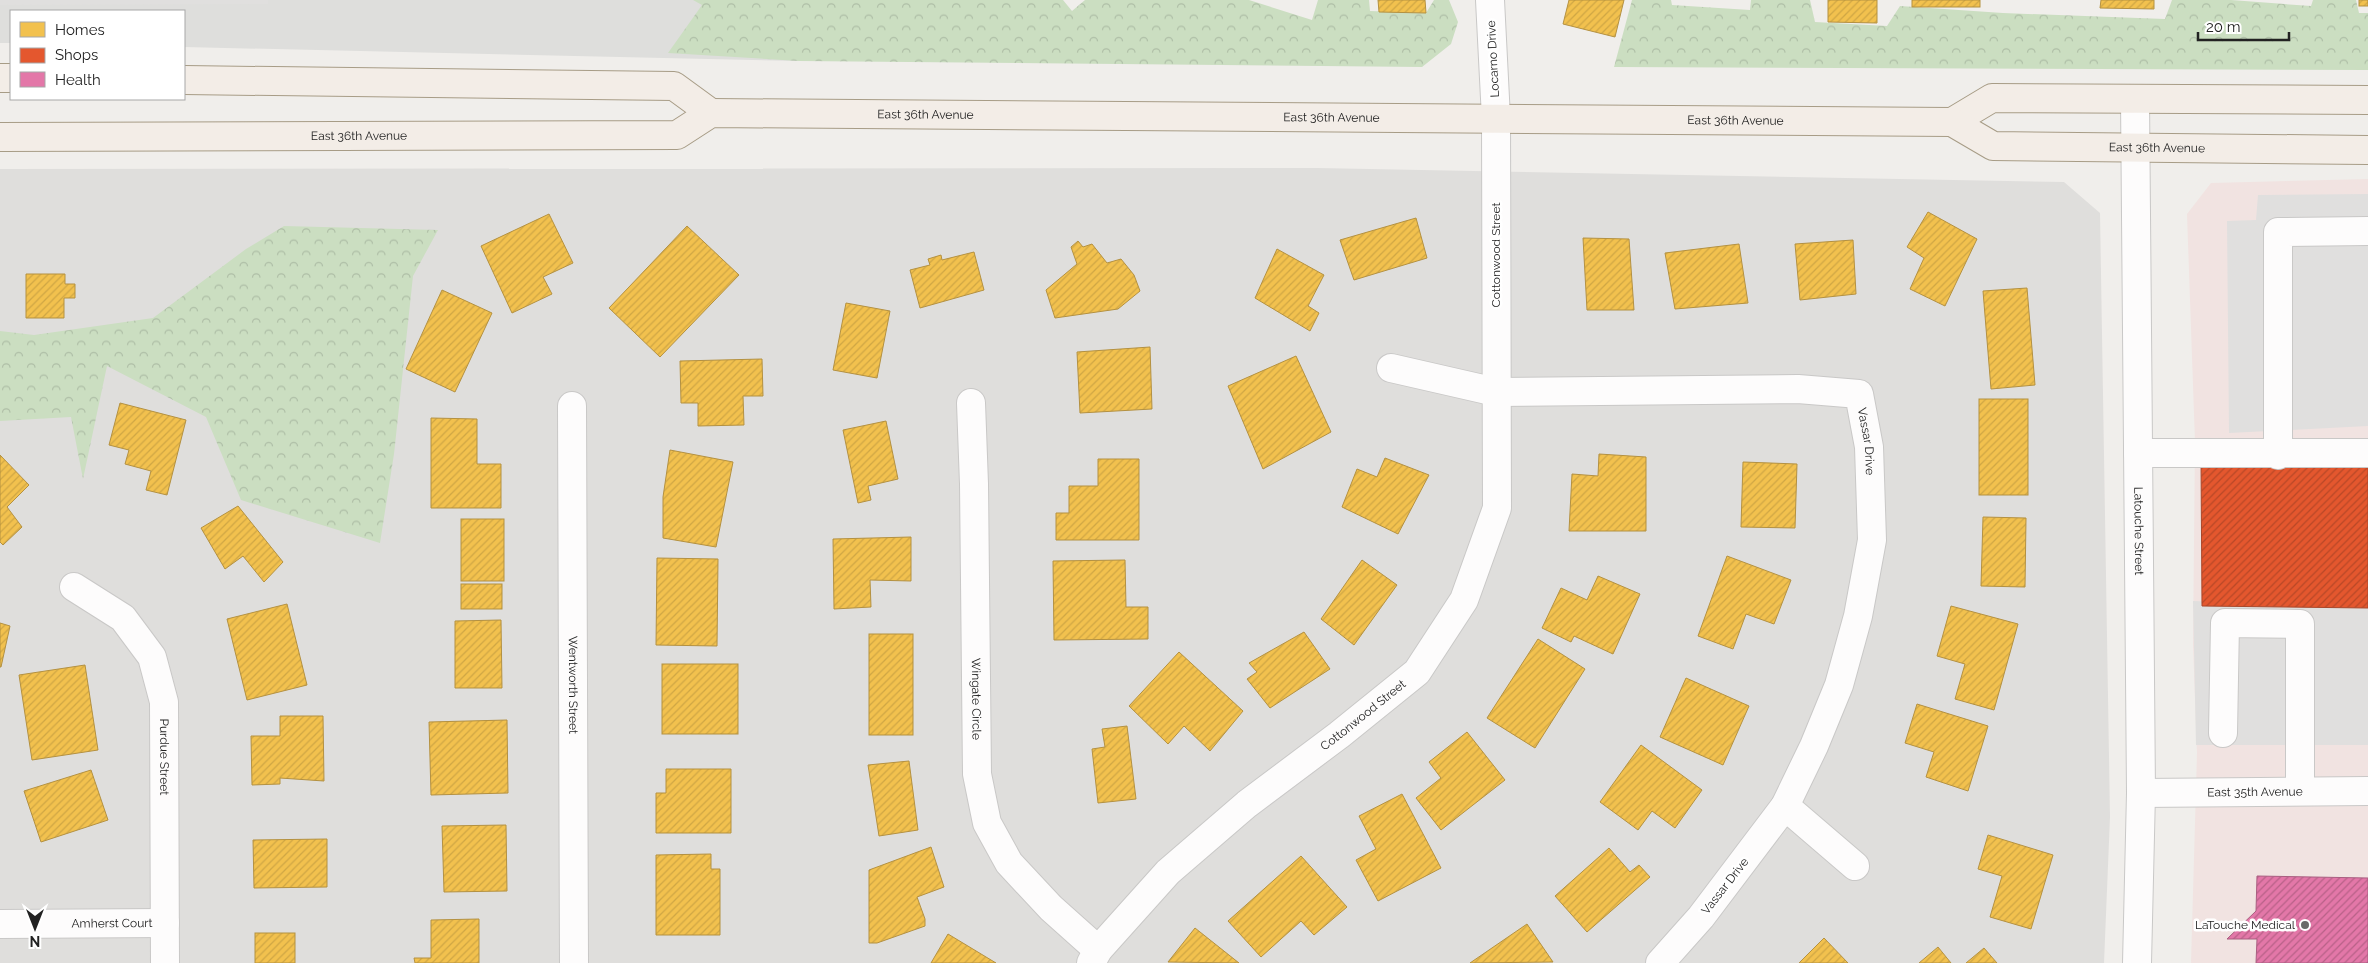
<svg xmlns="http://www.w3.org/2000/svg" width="2368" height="963" font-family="Raleway,sans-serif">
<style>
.residential{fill:#dfdedc}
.commercial{fill:#f1e3e1}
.religious{fill:#dededc}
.forest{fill:url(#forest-crowns)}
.parking{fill:#e0dfde}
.homes{fill:url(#homes-hatch);stroke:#b49141}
.shops{fill:url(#shops-hatch);stroke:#aa472a}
.health{fill:url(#health-hatch);stroke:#a95e80}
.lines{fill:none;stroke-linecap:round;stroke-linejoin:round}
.minor-casing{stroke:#c9c8c7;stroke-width:30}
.major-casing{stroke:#a79c86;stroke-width:30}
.minor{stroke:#fdfcfc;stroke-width:28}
.major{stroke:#f3ede7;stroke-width:28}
.poi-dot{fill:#6a6968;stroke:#fff;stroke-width:2}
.labels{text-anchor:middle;stroke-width:5;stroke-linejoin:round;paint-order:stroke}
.street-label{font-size:12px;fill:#222;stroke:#fff}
.poi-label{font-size:12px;fill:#222;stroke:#fff;text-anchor:end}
</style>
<defs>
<pattern id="forest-crowns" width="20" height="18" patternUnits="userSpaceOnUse" patternTransform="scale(1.25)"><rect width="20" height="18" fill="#cbdec1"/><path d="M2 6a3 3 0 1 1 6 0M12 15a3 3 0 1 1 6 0" fill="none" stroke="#aebea6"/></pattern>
<pattern id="homes-hatch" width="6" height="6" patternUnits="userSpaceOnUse" patternTransform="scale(1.25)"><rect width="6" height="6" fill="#f2c14e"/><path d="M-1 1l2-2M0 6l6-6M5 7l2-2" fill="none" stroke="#cfa644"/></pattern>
<pattern id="shops-hatch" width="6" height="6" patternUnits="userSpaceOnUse" patternTransform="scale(1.25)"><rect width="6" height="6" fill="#e4572e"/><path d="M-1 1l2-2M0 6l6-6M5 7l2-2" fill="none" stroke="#b84827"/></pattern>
<pattern id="health-hatch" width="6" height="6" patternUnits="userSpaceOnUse" patternTransform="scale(1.25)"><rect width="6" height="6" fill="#e377a8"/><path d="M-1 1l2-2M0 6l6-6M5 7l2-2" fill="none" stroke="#b86188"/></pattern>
</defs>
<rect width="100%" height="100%" fill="#f0eeeb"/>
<polygon class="residential" points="1317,168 2064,182 2100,213 2110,817 2104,963 0,963 0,169"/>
<polygon class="commercial" points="2368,179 2368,963 2191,963 2197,753 2193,644 2195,442 2187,214 2211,183"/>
<polygon class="religious" points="0,0 798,0 799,61 184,47 184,11 11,11 11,43 0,43"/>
<g class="forest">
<polygon points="693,0 1063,0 1072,11 1085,0 1249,0 1312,20 1318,0 1369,0 1370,11 1426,13 1434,0 1449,0 1458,22 1451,44 1422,67 799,61 668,53 702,5"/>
<polygon points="1632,0 1671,0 1672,5 1750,10 1751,0 1810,0 1815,22 1887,26 1900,6 2003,13 2165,19 2172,0 2231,0 2311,6 2313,0 2356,0 2359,13 2368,13 2368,70 1614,67"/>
<polygon points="284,226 438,230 413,276 394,454 380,543 241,500 206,417 107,366 83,479 71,417 0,421 0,331 34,335 153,318 246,249"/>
</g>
<g class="parking">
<polygon points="0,0 268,0 268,4 0,5"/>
<polygon points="2368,194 2368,426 2229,433 2227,221 2256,220 2258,195"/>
<polygon points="2193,601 2368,608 2368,745 2196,745"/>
</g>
<g class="homes">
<polygon points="1378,0 1425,0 1426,13 1379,12"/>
<polygon points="1569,0 1624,0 1615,37 1563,24"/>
<polygon points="1828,0 1877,0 1877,23 1828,22"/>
<rect x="1912" y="0" width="68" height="7"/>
<polygon points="2101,0 2154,0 2154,9 2100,8"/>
<rect x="2359" y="0" width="9" height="6"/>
<polygon points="1928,212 1977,239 1945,306 1910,289 1924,258 1907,247"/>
<polygon points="549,214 573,263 543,277 552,294 512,313 481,246"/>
<polygon points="1416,218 1427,258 1354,280 1340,240"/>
<polygon points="687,226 739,275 660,357 609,308"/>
<polygon points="1583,238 1629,239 1634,310 1587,310"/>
<polygon points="1853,240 1856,294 1800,300 1795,244"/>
<polygon points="1078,241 1083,247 1092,244 1107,263 1121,259 1134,275 1140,291 1118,309 1055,318 1046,290 1077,264 1071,247"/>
<polygon points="1739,244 1748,303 1675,309 1665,253"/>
<polygon points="1277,249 1324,275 1308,306 1319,313 1310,331 1255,298"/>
<polygon points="974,252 984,290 920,308 910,270 930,265 928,259 941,255 942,260"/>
<polygon points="26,274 65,274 65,284 75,284 75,298 64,298 64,318 26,318"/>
<polygon points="2027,288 2035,385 1991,389 1983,291"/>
<polygon points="442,290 492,313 455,392 406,369"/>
<polygon points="846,303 890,311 877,378 833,370"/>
<polygon points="1150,347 1152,409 1080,413 1077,352"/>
<polygon points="1296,356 1331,432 1263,469 1228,386"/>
<polygon points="762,359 763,396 743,396 744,425 698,426 698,403 681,403 680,361"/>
<rect x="1979" y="399" width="49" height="96"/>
<polygon points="120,403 186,420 167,495 146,490 151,471 125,464 129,450 109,445"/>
<polygon points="431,418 477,419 477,464 501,464 501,508 431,508"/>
<polygon points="886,421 898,479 868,486 871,500 858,503 843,430"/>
<polygon points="670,450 733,462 716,547 663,538 663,497"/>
<polygon points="1599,454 1646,457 1646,531 1569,531 1572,474 1598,476"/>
<polygon points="0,455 29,485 7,507 22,527 3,545 0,542"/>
<polygon points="1385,458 1429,475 1398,534 1342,507 1357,469 1377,477"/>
<polygon points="1098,459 1139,459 1139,540 1056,540 1056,513 1069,513 1069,486 1098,486"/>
<polygon points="1743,462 1797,464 1795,528 1741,527"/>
<polygon points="238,506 283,562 264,582 243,556 225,569 201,528"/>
<polygon points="1983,517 2026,518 2025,587 1981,586"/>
<rect x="461" y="519" width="43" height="62"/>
<polygon points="911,537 911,581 870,580 871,607 834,609 833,539"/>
<polygon points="1727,556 1791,580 1774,624 1746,614 1733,649 1698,636"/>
<polygon points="657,558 718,559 717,646 656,645"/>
<polygon points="1125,560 1126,607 1148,607 1148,639 1054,640 1053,561"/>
<polygon points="1362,560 1397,585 1354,645 1321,619"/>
<polygon points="1598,576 1640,594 1613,654 1574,636 1571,642 1542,628 1561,588 1587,600"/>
<rect x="461" y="584" width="41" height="25"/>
<polygon points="287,604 307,685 247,700 227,619"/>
<polygon points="1951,606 2018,624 1994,710 1955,699 1965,664 1937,656"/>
<polygon points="501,620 502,688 455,688 455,621"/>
<polygon points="0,623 10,626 1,667 0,667"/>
<polygon points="1304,632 1330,669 1270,708 1247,679 1257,672 1249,663"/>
<rect x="869" y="634" width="44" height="101"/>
<polygon points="1538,639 1585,669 1535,748 1487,718"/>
<polygon points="1179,652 1243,711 1210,751 1184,726 1168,744 1129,706"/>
<rect x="662" y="664" width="76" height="70"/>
<polygon points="85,665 98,750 32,760 19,675"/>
<polygon points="1686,678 1749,706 1723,765 1660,737"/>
<polygon points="1917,704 1988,726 1968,791 1926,777 1934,752 1905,743"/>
<polygon points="280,716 323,716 324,781 280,778 280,784 252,785 251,736 280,736"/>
<polygon points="507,720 508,793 431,795 429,722"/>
<polygon points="1127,726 1136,799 1098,803 1092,749 1105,747 1102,729"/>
<polygon points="1467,732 1505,780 1441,830 1416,798 1441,778 1429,762"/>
<polygon points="1641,745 1702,790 1675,828 1652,811 1638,830 1600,802"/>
<polygon points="909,761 918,830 879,836 868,765"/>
<polygon points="666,769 731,769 731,833 656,833 656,793 666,793"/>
<polygon points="91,770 108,820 41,842 24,791"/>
<polygon points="1402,794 1441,868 1378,901 1356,860 1376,849 1359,816"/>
<polygon points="506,825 507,891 444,892 442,826"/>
<polygon points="1988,835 2053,855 2031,929 1990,917 2002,876 1978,869"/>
<polygon points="327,839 327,887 254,888 253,840"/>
<polygon points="931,847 944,887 917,897 925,919 925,926 877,943 869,943 869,870"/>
<polygon points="1609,848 1630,872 1639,865 1650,877 1587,932 1555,896"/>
<polygon points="711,854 711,869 720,869 720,935 656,935 656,855"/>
<polygon points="1301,856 1347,907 1314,935 1301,921 1261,957 1228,921"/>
<polygon points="479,919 479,963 415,963 414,958 431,958 431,920"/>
<polygon points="1527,924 1553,962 1470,963"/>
<polygon points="1195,928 1239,963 1168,962"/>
<rect x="255" y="933" width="40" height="30"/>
<polygon points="948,934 996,963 931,963"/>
<polygon points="1824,938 1848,963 1799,963"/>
<polygon points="1938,947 1951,963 1919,963"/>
<polygon points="1984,948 1997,963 1966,963"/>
</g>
<polygon class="shops" points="2201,459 2368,459 2368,608 2202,606"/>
<polygon class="health" points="2257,876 2368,878 2368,963 2256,963 2257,939 2227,939 2256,911"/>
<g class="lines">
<g class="minor-casing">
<g id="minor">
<path id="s1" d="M2135 99 2141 793 2137 963"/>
<path id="s2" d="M1391 368 1496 392 1798 389 1859 394 1869 447 1872 540 1858 616 1839 685 1814 746 1785 806 1701 917 1660 963"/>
<path id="s3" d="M971 403 974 484 977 774 987 823 1009 863 1051 908 1098 950"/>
<path id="s4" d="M572 406 574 963"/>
<polyline points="2138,453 2368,453"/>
<polyline points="2278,455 2278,232 2368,231"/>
<path id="s5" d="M74 587 123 618 152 657 164 702 165 963"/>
<polyline points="2223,733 2225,623 2300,624 2300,791"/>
<path id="s6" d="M2141 793 2368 791"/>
<polyline points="1785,806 1855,866"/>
<path id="s7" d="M0 924 165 923"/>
<path id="s8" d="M1091 963 1098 950 1168 872 1247 804 1339 735 1417 672 1464 600 1497 508 1496 118 1490 0"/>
</g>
</g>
<g class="major-casing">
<g id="major">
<polyline points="0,78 11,78"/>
<polyline points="184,80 674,86 711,113"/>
<polyline points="1952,122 1992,98 2368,100"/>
<path id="s9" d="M0 137 677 135 711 113 1952 122 1993 146 2368 150"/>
</g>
</g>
<use href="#minor" class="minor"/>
<use href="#major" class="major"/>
</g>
<circle class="poi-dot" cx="2305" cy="925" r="5"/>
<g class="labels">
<g class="street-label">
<text transform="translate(1493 59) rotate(-93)" y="4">Locarno Drive</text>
<text dy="4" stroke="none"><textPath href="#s9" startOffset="932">East 36th Avenue</textPath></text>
<text dy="4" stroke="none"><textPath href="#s9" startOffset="1338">East 36th Avenue</textPath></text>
<text dy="4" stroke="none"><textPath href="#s9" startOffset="1742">East 36th Avenue</textPath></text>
<text dy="4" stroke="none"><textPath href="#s9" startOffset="359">East 36th Avenue</textPath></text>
<text dy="4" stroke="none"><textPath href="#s9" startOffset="2170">East 36th Avenue</textPath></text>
<text transform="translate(1496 255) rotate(-90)" y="4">Cottonwood Street</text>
<text dy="4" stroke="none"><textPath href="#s2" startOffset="519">Vassar Drive</textPath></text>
<text dy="4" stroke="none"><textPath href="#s1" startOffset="432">Latouche Street</textPath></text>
<text dy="4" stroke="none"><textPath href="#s4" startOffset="279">Wentworth Street</textPath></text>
<text dy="4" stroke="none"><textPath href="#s3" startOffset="296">Wingate Circle</textPath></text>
<text dy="4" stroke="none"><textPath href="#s8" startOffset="370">Cottonwood Street</textPath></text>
<text dy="4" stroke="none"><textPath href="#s5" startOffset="208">Purdue Street</textPath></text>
<text dy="4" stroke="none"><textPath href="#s6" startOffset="114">East 35th Avenue</textPath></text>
<text transform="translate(1725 886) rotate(-52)" y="4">Vassar Drive</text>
<text dy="4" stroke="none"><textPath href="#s7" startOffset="112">Amherst Court</textPath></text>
</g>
<g class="poi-label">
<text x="2295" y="929">LaTouche Medical</text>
</g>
</g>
<rect x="10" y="10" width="175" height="90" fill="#ffffff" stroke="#a7a7a7"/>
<rect x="20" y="22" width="25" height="15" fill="#f2c14e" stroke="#a7a7a7"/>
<text x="55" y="35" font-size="15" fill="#222222">Homes</text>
<rect x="20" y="48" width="25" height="15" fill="#e4572e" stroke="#a7a7a7"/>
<text x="55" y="60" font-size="15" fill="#222222">Shops</text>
<rect x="20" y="72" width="25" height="15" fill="#e377a8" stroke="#a7a7a7"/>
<text x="55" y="85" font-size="15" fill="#222222">Health</text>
<g transform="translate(35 928) rotate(180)" stroke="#ffffff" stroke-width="4" paint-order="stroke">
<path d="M0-4L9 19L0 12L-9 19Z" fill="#222222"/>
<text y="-8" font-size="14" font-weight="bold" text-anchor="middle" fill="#222222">N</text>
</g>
<path d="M2198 32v8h91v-8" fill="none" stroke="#222222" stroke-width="2.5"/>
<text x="2206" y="32" font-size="15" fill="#222222" stroke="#ffffff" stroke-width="4" paint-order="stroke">20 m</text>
</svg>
